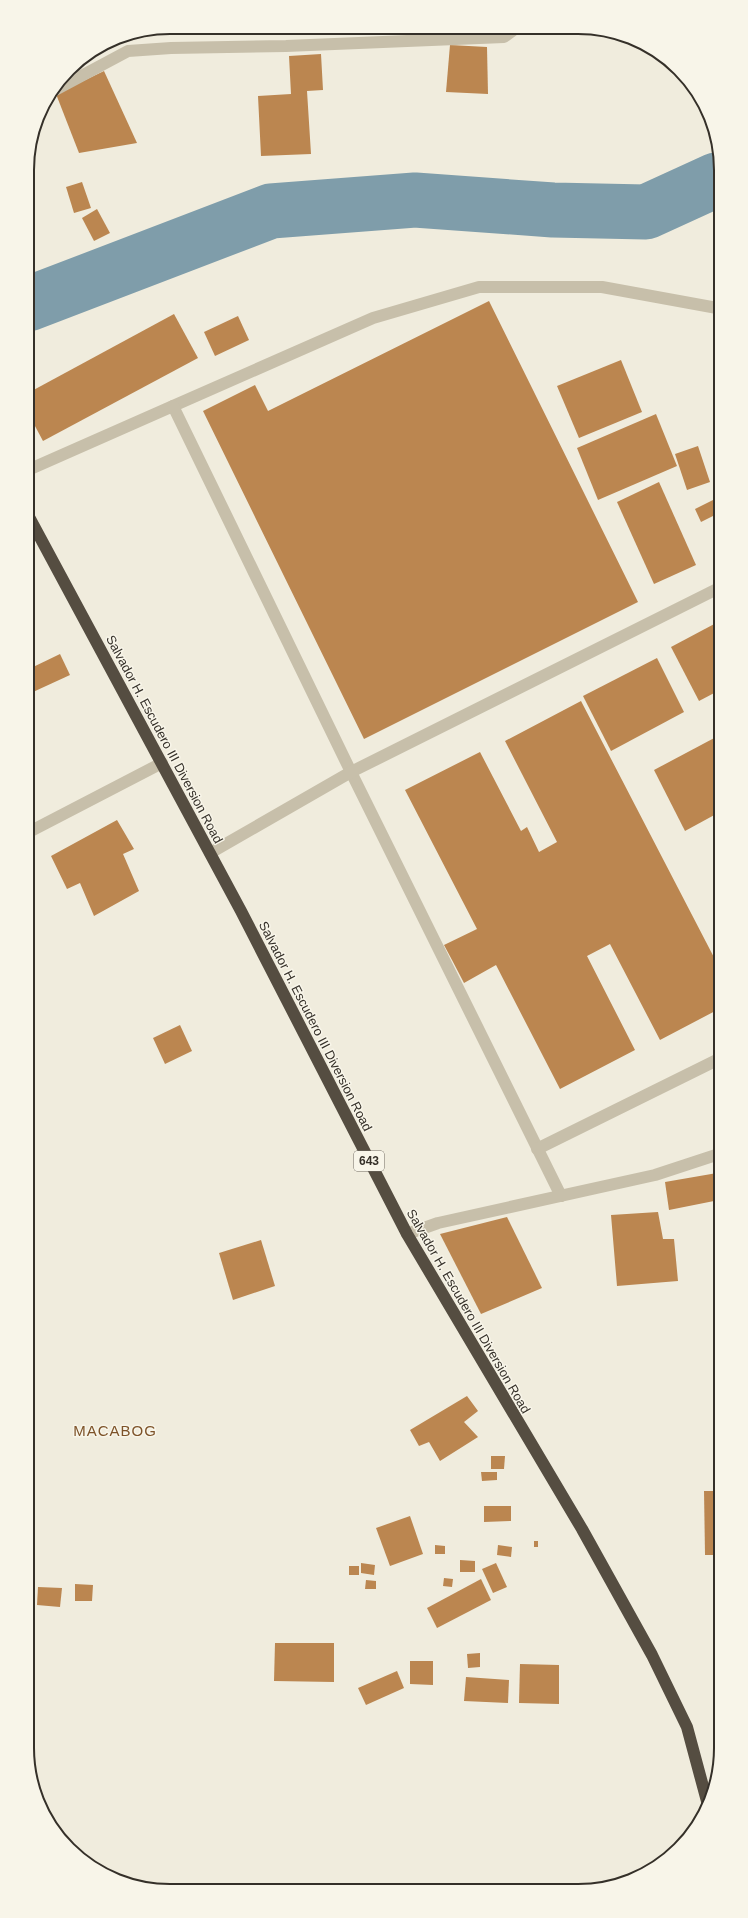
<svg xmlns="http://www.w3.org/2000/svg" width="748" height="1918" font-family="Arial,sans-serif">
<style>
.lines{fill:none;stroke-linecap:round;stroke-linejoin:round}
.river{stroke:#7f9daa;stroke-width:55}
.building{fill:#bb8650}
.minor{stroke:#c7bfaa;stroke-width:12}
.highway{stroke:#554d41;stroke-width:12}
.labels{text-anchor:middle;stroke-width:3;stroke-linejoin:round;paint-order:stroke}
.shield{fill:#f8f5e9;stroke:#706b63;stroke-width:1}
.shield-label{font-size:12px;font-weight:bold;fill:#353029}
.street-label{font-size:13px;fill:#353029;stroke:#f8f5e9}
.quarter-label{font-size:15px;letter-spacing:1px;fill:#7d5329;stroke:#f8f5e9}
.rim{fill:none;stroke:#353029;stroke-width:2}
</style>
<rect width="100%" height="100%" fill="#f0ecdd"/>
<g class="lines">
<polyline class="river" points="28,304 271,211 415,200 553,210 646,212 716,180"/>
</g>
<g class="building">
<polygon points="450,45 487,47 488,94 446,92"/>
<polygon points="321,54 323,90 307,91 311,154 261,156 258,96 291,94 289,56"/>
<polygon points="104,71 137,143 79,153 56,94"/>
<polygon points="82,182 91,208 74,213 66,187"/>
<polygon points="97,209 110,233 94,241 82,218"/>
<polygon points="489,301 638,602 364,739 203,411 255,385 268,411"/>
<polygon points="174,314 198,358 43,441 28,413 28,393"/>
<polygon points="238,316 249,340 215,356 204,332"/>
<polygon points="621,360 642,412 579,438 557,386"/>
<polygon points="656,414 677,466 598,500 577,448"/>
<polygon points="698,446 710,482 687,490 675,454"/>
<polygon points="659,482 696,565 654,584 617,502"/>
<polygon points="717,498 717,514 701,522 695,509"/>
<polygon points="718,622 718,691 699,701 671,647"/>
<polygon points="60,654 70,675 33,692 29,683 29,669"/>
<polygon points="657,658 684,712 611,751 583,696"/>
<polygon points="581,701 719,967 719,1009 660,1040 610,944 587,956 635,1050 560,1089 496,965 464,983 452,960 444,945 477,929 405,790 480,752 521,831 527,827 539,852 557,842 505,741"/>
<polygon points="718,736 718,813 685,831 654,770"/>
<polygon points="117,820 134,849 123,854 139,891 94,916 80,883 67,889 51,856"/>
<polygon points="180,1025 192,1051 165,1064 153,1038"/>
<polygon points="717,1173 719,1200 669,1210 665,1182"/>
<polygon points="658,1212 663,1239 674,1239 678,1281 617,1286 611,1215"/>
<polygon points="507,1217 542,1288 481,1314 440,1234"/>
<polygon points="261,1240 275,1286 233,1300 219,1253"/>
<polygon points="467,1396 478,1411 464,1422 478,1437 440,1461 429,1442 419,1446 410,1430"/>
<polygon points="491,1456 505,1456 504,1469 491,1469"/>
<polygon points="481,1472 497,1472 497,1480 482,1481"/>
<polygon points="704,1491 720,1491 720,1555 705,1555"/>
<polygon points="484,1506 511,1506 511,1521 484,1522"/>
<polygon points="410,1516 423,1554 390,1566 376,1528"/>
<rect x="534" y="1541" width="4" height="6"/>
<polygon points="435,1545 445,1546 445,1554 435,1554"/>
<polygon points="498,1545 512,1547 511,1557 497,1555"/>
<polygon points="460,1560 475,1561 475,1572 460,1572"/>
<polygon points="361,1563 375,1565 374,1575 361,1573"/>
<polygon points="496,1563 507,1587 493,1593 482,1569"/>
<rect x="349" y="1566" width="10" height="9"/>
<polygon points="444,1578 453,1579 452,1587 443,1586"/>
<polygon points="481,1579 491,1600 437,1628 427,1608"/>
<polygon points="366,1580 376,1581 376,1589 365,1589"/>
<polygon points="75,1584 93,1585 92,1601 75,1601"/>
<polygon points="38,1587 62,1588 60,1607 37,1605"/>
<polygon points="275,1643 334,1643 334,1682 274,1681"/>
<polygon points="480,1653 480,1667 468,1668 467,1654"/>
<polygon points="410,1661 433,1661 433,1685 410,1684"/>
<polygon points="520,1664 559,1665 559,1704 519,1703"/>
<polygon points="397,1671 404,1688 366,1705 358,1688"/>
<polygon points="466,1677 509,1680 508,1703 464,1701"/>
</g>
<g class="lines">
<g class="minor">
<polyline points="55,90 128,51 171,48 286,46 504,37 515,29"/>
<polyline points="173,406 373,318 479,287 602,287 717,308"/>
<polyline points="28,470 173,406 351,772 561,1196"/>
<polyline points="29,832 162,763"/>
<polyline points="210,853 351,772 717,589"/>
<polyline points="537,1149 719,1059"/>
<polyline points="407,1234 438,1223 655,1175 719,1154"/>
</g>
<polyline class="highway" points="28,515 241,911 407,1234 582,1529 652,1655 687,1727 708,1805"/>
</g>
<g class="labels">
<rect class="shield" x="354" y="1151" width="30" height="20" rx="3"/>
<g class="shield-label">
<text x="369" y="1165">643</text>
</g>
<g class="street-label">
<text transform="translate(165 739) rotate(62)" y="5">Salvador H. Escudero III Diversion Road</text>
<text transform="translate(316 1026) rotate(63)" y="5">Salvador H. Escudero III Diversion Road</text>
<text transform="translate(469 1311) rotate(60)" y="5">Salvador H. Escudero III Diversion Road</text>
</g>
<g class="quarter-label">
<text x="115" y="1436">MACABOG</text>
</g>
</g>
<path d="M0 0H748V1918H0ZM170 34H578A136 136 0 0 1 714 170V1748A136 136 0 0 1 578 1884H170A136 136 0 0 1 34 1748V170A136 136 0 0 1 170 34Z" fill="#f8f5e9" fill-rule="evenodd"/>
<path class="rim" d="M170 34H578A136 136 0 0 1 714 170V1748A136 136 0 0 1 578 1884H170A136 136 0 0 1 34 1748V170A136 136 0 0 1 170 34Z"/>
</svg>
